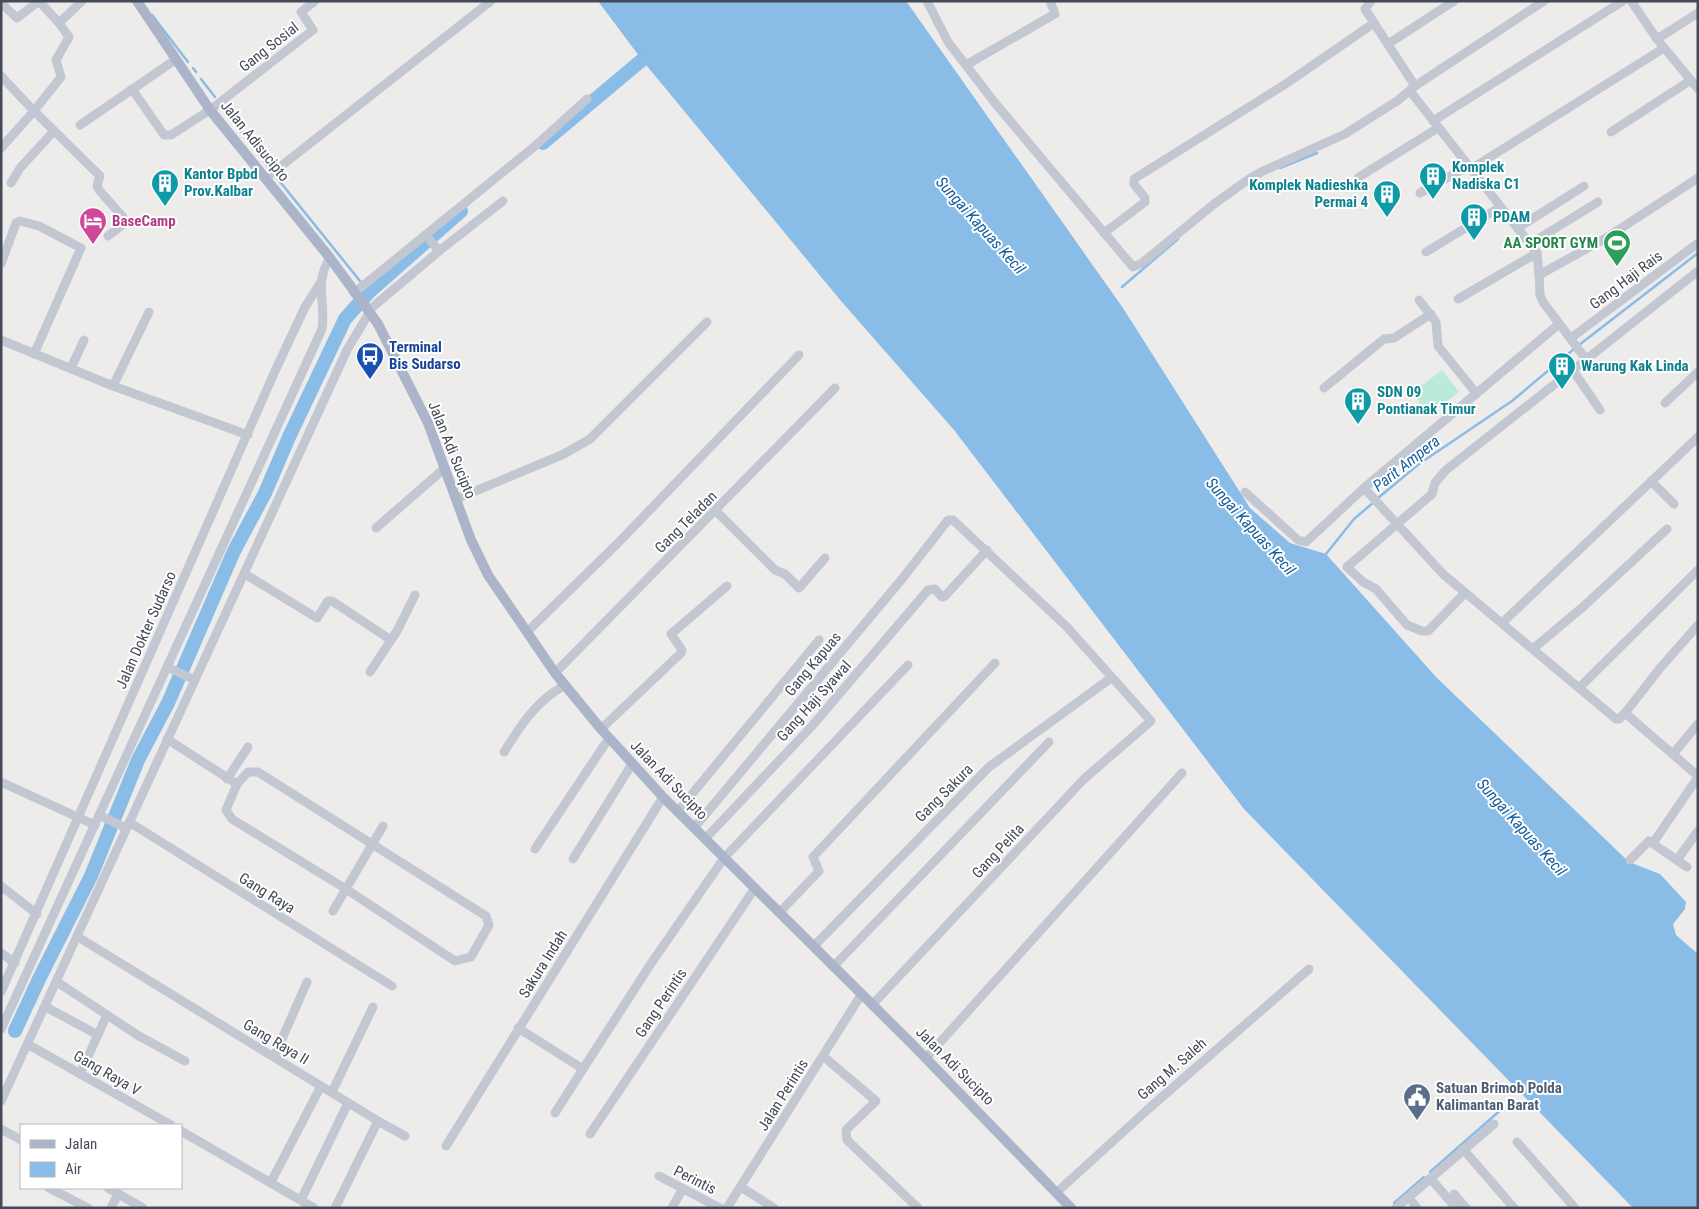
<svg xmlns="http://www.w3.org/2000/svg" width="1699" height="1209" font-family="'Roboto Condensed',sans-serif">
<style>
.green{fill:#baebd9}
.water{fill:#89bce6}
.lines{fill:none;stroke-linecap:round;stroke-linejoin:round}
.stream{stroke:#89bce6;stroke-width:2.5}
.river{stroke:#89bce6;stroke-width:14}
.minor{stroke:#c2c7d2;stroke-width:9}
.major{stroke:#acb4ca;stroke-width:10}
.labels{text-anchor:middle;stroke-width:4;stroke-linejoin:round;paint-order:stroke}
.street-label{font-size:15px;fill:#454a58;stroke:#fff}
.culture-label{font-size:15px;font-weight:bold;fill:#0d838f;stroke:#fff;text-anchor:start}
.hotel-label{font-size:15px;font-weight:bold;fill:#b23c85;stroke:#fff;text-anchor:start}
.leisure-label{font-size:15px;font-weight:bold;fill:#27864d;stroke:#fff;text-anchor:end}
.transit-label{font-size:15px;font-weight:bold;fill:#164399;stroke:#fff;text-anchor:start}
.service-label{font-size:15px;font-weight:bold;fill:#4e5e75;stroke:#fff;text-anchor:start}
.water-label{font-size:16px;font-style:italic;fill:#135e9d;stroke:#fff}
</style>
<rect width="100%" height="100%" fill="#eeeceb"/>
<polygon class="green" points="1442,370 1459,392 1429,415 1412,393"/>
<polygon class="water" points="598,1 906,1 1123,308 1250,508 1290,543 1326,554 1437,678 1629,862 1660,874 1686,902 1685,909 1673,924 1676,935 1698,954 1698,1208 1633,1208 1244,809 954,430 841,301 642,60"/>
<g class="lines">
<g class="stream">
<polyline points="152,15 188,62"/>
<polyline points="193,68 196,72"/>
<polyline points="201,79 215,97"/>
<polyline points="223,108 227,113"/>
<polyline points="232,120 243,134"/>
<polyline points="249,141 269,168"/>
<polyline points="1280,168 1317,153"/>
<polyline points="277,178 360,281"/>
<polyline points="1122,287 1178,239"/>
<polyline points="368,291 369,292"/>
<polyline points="1579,345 1698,253"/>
<polyline points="1378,498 1419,464 1512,401 1574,349"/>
<polyline points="1326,554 1354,519 1374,502"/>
<polyline points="1430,1172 1503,1108"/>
<polyline points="1394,1203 1424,1177"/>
</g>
<g class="river">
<polyline points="543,143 642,60"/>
<polyline points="15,1031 40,977 91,876 138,760 168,703 234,551 265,493 289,437 345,319 369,292 461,211"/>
</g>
<g class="minor">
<polyline points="39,1 59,23 82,1"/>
<polyline points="927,1 948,42 995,103 1133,267 1142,263 1214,204 1249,179 1263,171 1345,134 1397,101 1415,86"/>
<polyline points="1371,1 1365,9 1415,86 1544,1"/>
<polyline points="1631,1 1657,39 1698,89"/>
<polyline points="1,3 17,18 39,1"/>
<polyline points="1657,39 1698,13"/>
<polyline points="1388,44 1454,1"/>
<polyline points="966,65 1053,15 1055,14 1050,1"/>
<polyline points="1,76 34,111 61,77 56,60 69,37 59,23"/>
<polyline points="132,89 164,135 171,135 210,110 313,30 301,12 315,1"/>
<polyline points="1410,91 1537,253 1539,275 1606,238 1698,178"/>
<polyline points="1433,121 1623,1"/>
<polyline points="80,125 175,60"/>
<polyline points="1611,132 1691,80"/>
<polyline points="1,148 34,111 100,176 97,186 99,190 123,217 121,226 108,236"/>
<polyline points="1471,169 1664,48"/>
<polyline points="1359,177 1438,128"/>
<polyline points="266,178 491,1"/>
<polyline points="11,183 20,168 54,131"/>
<polyline points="1420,193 1468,166"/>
<polyline points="1518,228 1584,186"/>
<polyline points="1104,233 1145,202 1145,198 1134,184 1134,179 1284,85 1374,23"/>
<polyline points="426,235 439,251"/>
<polyline points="1530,244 1598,202"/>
<polyline points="1426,252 1500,207"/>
<polyline points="1,264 16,223 20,221 39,226 81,248 34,354"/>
<polyline points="1539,275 1540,295 1543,302 1585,358"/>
<polyline points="354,293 535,146 587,99"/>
<polyline points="1458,299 1537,253"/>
<polyline points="1419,300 1436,322 1438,346 1476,393"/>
<polyline points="368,311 439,251 503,201"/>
<polyline points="1571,338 1698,243"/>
<polyline points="1,340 113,386 248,435"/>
<polyline points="71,368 84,340"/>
<polyline points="1572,369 1600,410"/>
<polyline points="113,386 149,312"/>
<polyline points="1324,388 1384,339 1394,338 1431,314"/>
<polyline points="1665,403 1698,372"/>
<polyline points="1651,481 1674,504"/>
<polyline points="1364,488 1443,574 1616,719 1619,719 1625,713 1661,667 1698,625"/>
<polyline points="1245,492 1298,540 1306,542 1364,488 1559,324"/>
<polyline points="456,499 564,454 590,439 707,322"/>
<polyline points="716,511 775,570 785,574 799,588 825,558"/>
<polyline points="376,528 445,468"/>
<polyline points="245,574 317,618 328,601 332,601 391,640"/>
<polyline points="1465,593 1428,631 1422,631 1407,625 1376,589 1363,582 1347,567 1432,494 1435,483 1446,470 1698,271"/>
<polyline points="1502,623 1698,437"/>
<polyline points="527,632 619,542 799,355"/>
<polyline points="1534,648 1584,606 1667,529"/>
<polyline points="167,667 195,680"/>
<polyline points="370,672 397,631 415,595"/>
<polyline points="555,673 835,388"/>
<polyline points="1579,688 1698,570"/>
<polyline points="1625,713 1698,776"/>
<polyline points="601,729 681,653 682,650 671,634 727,586"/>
<polyline points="167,739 237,784 248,772 258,772 486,916 489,925 471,957 455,961 346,889 232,819 226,810 237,784"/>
<path d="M504 752C521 725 536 701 565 685"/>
<polyline points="1673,754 1698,724"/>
<polyline points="227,779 248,747"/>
<polyline points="1,782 95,825"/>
<polyline points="678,811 819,640"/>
<polyline points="99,815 126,828"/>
<polyline points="129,822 392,986"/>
<polyline points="694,828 902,579 948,520 953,520 1066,626 1151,721 1084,779 872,1005"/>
<polyline points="705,839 811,727 928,590 935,589 942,597 945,596 987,550"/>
<polyline points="1653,843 1698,777"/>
<polyline points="535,849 609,738"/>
<polyline points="573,859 632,764"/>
<polyline points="1630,860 1649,841 1687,867"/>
<polyline points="1677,860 1698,831"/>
<polyline points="1,886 37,914"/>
<polyline points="333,911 383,826"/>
<polyline points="780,912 819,871 813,857 995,663"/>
<polyline points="78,937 378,1121 335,1208"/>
<polyline points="814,946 989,767 1111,678"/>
<polyline points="1,953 15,963"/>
<polyline points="833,967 1049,742"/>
<polyline points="57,982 139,1036 185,1061"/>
<polyline points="1,992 275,371 305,307 321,282"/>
<polyline points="46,1007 98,1035"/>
<polyline points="518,1028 583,1069 650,965 724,858 908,665"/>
<path d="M1 1029 322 329C326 303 314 282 330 258"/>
<polyline points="29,1045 171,1125"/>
<polyline points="823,1056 876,1101 846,1130 847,1140 918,1208"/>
<polyline points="274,1057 307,982"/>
<polyline points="926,1058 1182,773"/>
<polyline points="80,1074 107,1015"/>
<polyline points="332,1092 373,1007"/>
<polyline points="1,1101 347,350 369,313"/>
<polyline points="555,1113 583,1069"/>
<polyline points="378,1121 405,1136"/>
<polyline points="1,1129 21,1140"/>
<polyline points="181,1131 314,1208"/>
<polyline points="590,1134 755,888"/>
<polyline points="1517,1142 1575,1208"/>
<polyline points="446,1146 663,797"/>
<polyline points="1463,1149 1514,1208"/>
<polyline points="659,1176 720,1208"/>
<polyline points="1431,1179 1456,1208"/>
<polyline points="271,1182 321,1086"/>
<polyline points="741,1187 774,1208"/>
<polyline points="49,1188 88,1208"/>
<polyline points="108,1188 143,1208"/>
<polyline points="1056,1193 1146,1111 1309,969"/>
<polyline points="1454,1194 1466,1208"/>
<polyline points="301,1200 348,1103"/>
<polyline points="1413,1203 1417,1208"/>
<polyline points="111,1208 118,1194"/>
<polyline points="672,1208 682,1190"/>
<polyline points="727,1208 861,995"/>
<polyline points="1396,1208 1494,1124"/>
</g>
<polyline class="major" points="137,1 210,110 330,258 378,324 428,423 471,540 488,575 555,673 601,729 663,797 912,1044 1071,1208"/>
</g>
<defs>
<g id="building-pin" transform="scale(1.4375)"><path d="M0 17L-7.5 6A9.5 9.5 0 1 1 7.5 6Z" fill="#0f9aa8" stroke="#fff"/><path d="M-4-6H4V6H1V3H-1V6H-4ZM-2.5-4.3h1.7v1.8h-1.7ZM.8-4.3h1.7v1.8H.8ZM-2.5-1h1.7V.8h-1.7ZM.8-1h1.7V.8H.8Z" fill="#fff"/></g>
<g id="hotel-pin" transform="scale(1.4375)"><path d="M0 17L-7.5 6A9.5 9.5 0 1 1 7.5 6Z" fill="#d1479c" stroke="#fff"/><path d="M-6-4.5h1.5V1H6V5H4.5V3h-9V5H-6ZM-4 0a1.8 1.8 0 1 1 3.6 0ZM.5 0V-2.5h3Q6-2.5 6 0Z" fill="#fff"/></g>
<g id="stadium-pin" transform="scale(1.4375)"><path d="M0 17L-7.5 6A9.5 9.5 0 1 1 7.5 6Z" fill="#2e9e5b" stroke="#fff"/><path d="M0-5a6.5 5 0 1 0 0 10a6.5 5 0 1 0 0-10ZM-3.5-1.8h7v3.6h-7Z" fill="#fff"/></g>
<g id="bus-pin" transform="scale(1.4375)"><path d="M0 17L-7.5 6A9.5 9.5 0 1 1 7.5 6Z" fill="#1a4fb4" stroke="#fff"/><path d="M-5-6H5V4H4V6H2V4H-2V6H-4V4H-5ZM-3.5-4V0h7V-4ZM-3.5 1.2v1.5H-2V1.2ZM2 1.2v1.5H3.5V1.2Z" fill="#fff"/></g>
<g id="civic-pin" transform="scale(1.4375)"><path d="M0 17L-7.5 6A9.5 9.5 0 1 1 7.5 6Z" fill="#5c6f8a" stroke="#fff"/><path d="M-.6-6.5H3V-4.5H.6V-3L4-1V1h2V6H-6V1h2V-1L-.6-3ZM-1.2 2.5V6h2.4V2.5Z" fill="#fff"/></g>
</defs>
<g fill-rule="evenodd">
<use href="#building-pin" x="1433" y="176"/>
<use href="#building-pin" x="165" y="183"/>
<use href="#building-pin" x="1387" y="194"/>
<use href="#building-pin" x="1474" y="217"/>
<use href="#hotel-pin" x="93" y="221"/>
<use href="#stadium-pin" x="1617" y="243"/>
<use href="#bus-pin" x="370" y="356"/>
<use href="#building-pin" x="1562" y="366"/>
<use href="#building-pin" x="1358" y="401"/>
<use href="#civic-pin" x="1417" y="1097"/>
</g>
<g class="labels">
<g class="street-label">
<text transform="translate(269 47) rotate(-38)" y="5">Gang Sosial</text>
<text transform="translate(255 141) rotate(51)" y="5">Jalan Adisucipto</text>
<text transform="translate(1626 280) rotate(-37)" y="5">Gang Haji Rais</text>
<text transform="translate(452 450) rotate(68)" y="5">Jalan Adi Sucipto</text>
<text transform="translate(686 522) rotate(-45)" y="5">Gang Teladan</text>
<text transform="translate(146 630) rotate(-66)" y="5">Jalan Dokter Sudarso</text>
<text transform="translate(813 664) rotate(-50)" y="5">Gang Kapuas</text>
<text transform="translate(814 701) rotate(-48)" y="5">Gang Haji Syawal</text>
<text transform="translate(669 780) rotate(46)" y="5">Jalan Adi Sucipto</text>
<text transform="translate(944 793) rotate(-45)" y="5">Gang Sakura</text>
<text transform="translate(998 851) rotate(-47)" y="5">Gang Pelita</text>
<text transform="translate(267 893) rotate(32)" y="5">Gang Raya</text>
<text transform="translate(543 964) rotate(-58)" y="5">Sakura Indah</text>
<text transform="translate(661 1003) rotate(-56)" y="5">Gang Perintis</text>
<text transform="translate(276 1042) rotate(31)" y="5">Gang Raya II</text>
<text transform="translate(955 1066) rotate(45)" y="5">Jalan Adi Sucipto</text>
<text transform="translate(1172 1069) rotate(-41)" y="5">Gang M. Saleh</text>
<text transform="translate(107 1073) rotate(30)" y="5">Gang Raya V</text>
<text transform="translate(783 1095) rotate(-58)" y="5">Jalan Perintis</text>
<text transform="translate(695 1180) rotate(27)" y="5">Perintis</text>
</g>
<g class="culture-label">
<text x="1452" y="172">Komplek<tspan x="1452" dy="17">Nadiska C1</tspan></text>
<text x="184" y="179">Kantor Bpbd<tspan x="184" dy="17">Prov.Kalbar</tspan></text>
<text x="1368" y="190" text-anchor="end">Komplek Nadieshka<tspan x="1368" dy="17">Permai 4</tspan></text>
<text x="1493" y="222">PDAM</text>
<text x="1581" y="371">Warung Kak Linda</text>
<text x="1377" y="397">SDN 09<tspan x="1377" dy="17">Pontianak Timur</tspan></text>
</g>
<g class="hotel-label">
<text x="112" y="226">BaseCamp</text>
</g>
<g class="leisure-label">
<text x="1598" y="248">AA SPORT GYM</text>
</g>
<g class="transit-label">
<text x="389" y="352">Terminal<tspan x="389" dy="17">Bis Sudarso</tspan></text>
</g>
<g class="service-label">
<text x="1436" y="1093">Satuan Brimob Polda<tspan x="1436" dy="17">Kalimantan Barat</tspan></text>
</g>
<g class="water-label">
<text transform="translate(981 225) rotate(48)" y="6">Sungai Kapuas Kecil</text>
<text transform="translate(1406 463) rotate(-38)" y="6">Parit Ampera</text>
<text transform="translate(1251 526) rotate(48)" y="6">Sungai Kapuas Kecil</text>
<text transform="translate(1522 827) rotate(48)" y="6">Sungai Kapuas Kecil</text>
</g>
</g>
<rect width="1699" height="1209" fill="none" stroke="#454a58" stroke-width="5"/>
<rect x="20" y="1124" width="162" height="65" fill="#ffffff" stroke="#b5b7bc"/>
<rect x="30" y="1140" width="25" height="8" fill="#acb4ca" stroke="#b5b7bc"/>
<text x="65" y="1149" font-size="15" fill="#454a58">Jalan</text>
<rect x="30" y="1162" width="25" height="15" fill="#89bce6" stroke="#b5b7bc"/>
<text x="65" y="1174" font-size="15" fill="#454a58">Air</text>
</svg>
